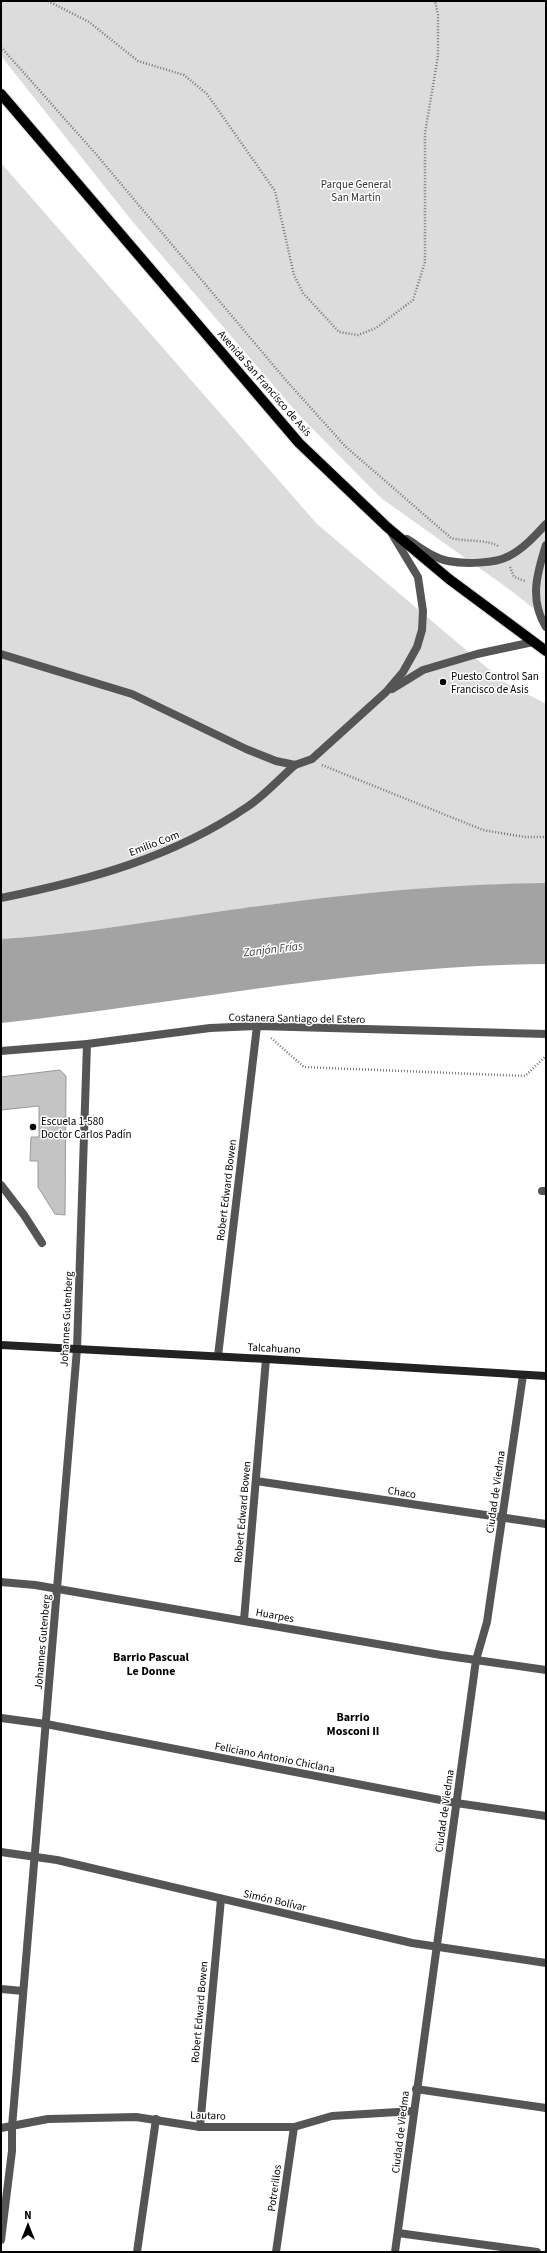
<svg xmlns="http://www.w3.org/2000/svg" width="547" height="2253" font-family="'Source Sans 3',sans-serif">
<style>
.green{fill:#dcdcdc}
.water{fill:#a3a3a3}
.building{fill:#c4c4c4;stroke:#999}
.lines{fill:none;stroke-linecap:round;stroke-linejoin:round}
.primary-casing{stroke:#dbdbdb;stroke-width:12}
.path{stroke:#777;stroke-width:2.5;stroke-dasharray:1 2;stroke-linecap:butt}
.lane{stroke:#555;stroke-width:8}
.street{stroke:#555;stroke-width:8}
.secondary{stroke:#222;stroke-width:8}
.primary{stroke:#000;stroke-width:10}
.poi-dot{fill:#000;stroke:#fff;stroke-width:1.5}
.labels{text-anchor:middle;stroke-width:3;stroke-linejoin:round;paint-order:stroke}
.park-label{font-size:11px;fill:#333;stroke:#fff}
.street-label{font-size:11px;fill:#000;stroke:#fff}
.poi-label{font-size:11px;fill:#000;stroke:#fff;text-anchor:start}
.water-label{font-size:12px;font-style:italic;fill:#444;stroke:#fff}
.neighbourhood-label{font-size:12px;font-weight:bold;fill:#000;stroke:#fff}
</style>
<rect width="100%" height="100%" fill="#fff"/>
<g class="green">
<polygon points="1,1 546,1 546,618 506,587 381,498 299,415 132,221 1,56"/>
<path d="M1 163 317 524 504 682 546 704V883C445 885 345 894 244 908 163 919 82 934 1 939Z"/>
</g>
<path class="water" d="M546 883V964C363 965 182 1003 1 1023V939C82 934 163 919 244 908 345 894 445 884 546 883Z"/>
<polygon class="building" points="60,1070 66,1076 65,1215 55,1214 38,1187 38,1161 30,1161 31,1137 39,1137 39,1106 1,1110 1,1077"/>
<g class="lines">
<g class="primary-casing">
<polyline id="primary" points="1,94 299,443 387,527 449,579 546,651"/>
</g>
<g class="path">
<polyline points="48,1 89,22 138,61 184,75 207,94 275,191 294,275 303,293 339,332 358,335 376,328 413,300 425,262 425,133 438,56 438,15 435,1"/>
<path d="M1 47 95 153 284 378 345 446 451 538C464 542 491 539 499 547"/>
<polyline points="510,567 514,577 525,581"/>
<polyline points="322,765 483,830 525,837 546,837"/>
<polyline points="271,1038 304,1067 525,1076 546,1056"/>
</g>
<g class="lane">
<polyline points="1,1185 24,1215 42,1243"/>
<polyline points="294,2127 332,2116 414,2111"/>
</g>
<g class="street">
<path d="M407 539C420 547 433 558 448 561 463 564 496 564 509 556 523 549 535 536 546 524"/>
<path d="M546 545C537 573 529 600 546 627"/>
<polyline points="1,654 132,694 246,749 276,761 295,765 312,759 386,692 403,672 417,647 422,630 423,611 418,577 392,534"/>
<polyline points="392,689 423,670 477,654 533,642"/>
<path d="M1 898C89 880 172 858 247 807 264 796 279 779 295 765"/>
<polyline points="1,1051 87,1044 210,1028 257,1026 546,1034"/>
<polyline points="542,1191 546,1191"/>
<polyline points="218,1356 257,1026"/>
<polyline points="256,1481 546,1524"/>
<polyline points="1,1582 35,1585 441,1655 546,1670"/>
<polyline points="244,1620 266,1359"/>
<polyline points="1,1718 46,1724 456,1803 546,1816"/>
<polyline points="1,1852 57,1860 412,1943 546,1963"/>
<polyline points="1,1989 23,1991"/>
<polyline points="416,2089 546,2108"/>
<polyline points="200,2127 221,1899"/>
<polyline points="1,2128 48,2119 136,2117 200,2127 294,2127 276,2252"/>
<polyline points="398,2233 537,2252"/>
<polyline points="1,2240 12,2151 12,2127 77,1349 87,1044"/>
<polyline points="137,2252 156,2119"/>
<polyline points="395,2252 476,1660 487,1622 523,1375"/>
</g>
<polyline class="secondary" points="1,1345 266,1359 546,1376"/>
<use href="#primary" class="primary"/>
</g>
<g class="poi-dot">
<circle cx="443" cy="682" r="4"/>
<circle cx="33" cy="1127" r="4"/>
</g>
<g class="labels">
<g class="park-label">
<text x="356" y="188">Parque General<tspan x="356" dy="13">San Martín</tspan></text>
</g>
<g class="street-label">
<text transform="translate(265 383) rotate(49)" y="4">Avenida San Francisco de Asís</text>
<text transform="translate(154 843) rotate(-21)" y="4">Emilio Com</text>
<text transform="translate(297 1018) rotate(1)" y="4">Costanera Santiago del Estero</text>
<text transform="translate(226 1190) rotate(-83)" y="4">Robert Edward Bowen</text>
<text transform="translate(66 1319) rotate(-87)" y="4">Johannes Gutenberg</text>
<text transform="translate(274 1348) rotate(3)" y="4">Talcahuano</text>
<text transform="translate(402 1492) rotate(9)" y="4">Chaco</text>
<text transform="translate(495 1492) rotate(-82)" y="4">Ciudad de Viedma</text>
<text transform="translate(242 1512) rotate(-85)" y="4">Robert Edward Bowen</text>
<text transform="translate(275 1615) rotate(10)" y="4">Huarpes</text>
<text transform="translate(42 1642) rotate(-85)" y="4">Johannes Gutenberg</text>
<text transform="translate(275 1757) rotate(11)" y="4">Feliciano Antonio Chiclana</text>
<text transform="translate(444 1811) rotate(-82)" y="4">Ciudad de Viedma</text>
<text transform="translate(275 1900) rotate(13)" y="4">Simón Bolívar</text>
<text transform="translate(199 2012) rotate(-85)" y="4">Robert Edward Bowen</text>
<text transform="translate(208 2115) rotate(2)" y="4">Lautaro</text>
<text transform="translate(400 2132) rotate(-83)" y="4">Ciudad de Viedma</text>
<text transform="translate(274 2188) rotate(-82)" y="4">Potrerillos</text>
</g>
<g class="poi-label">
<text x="451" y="680">Puesto Control San<tspan x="451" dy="13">Francisco de Asis</tspan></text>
<text x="41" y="1125">Escuela 1-580<tspan x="41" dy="13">Doctor Carlos Padín</tspan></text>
</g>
<g class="water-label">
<text transform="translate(273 949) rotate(-7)" y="4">Zanjón Frías</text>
</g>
<g class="neighbourhood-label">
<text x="151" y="1661">Barrio Pascual<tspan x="151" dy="14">Le Donne</tspan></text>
<text x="353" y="1721">Barrio<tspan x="353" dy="14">Mosconi II</tspan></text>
</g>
</g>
<rect width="547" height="2253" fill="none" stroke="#000000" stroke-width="4"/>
<g transform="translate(28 2225)" stroke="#ffffff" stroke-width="3" paint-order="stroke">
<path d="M0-3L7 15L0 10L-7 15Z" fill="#000000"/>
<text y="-6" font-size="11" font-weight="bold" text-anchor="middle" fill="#000000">N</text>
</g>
</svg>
